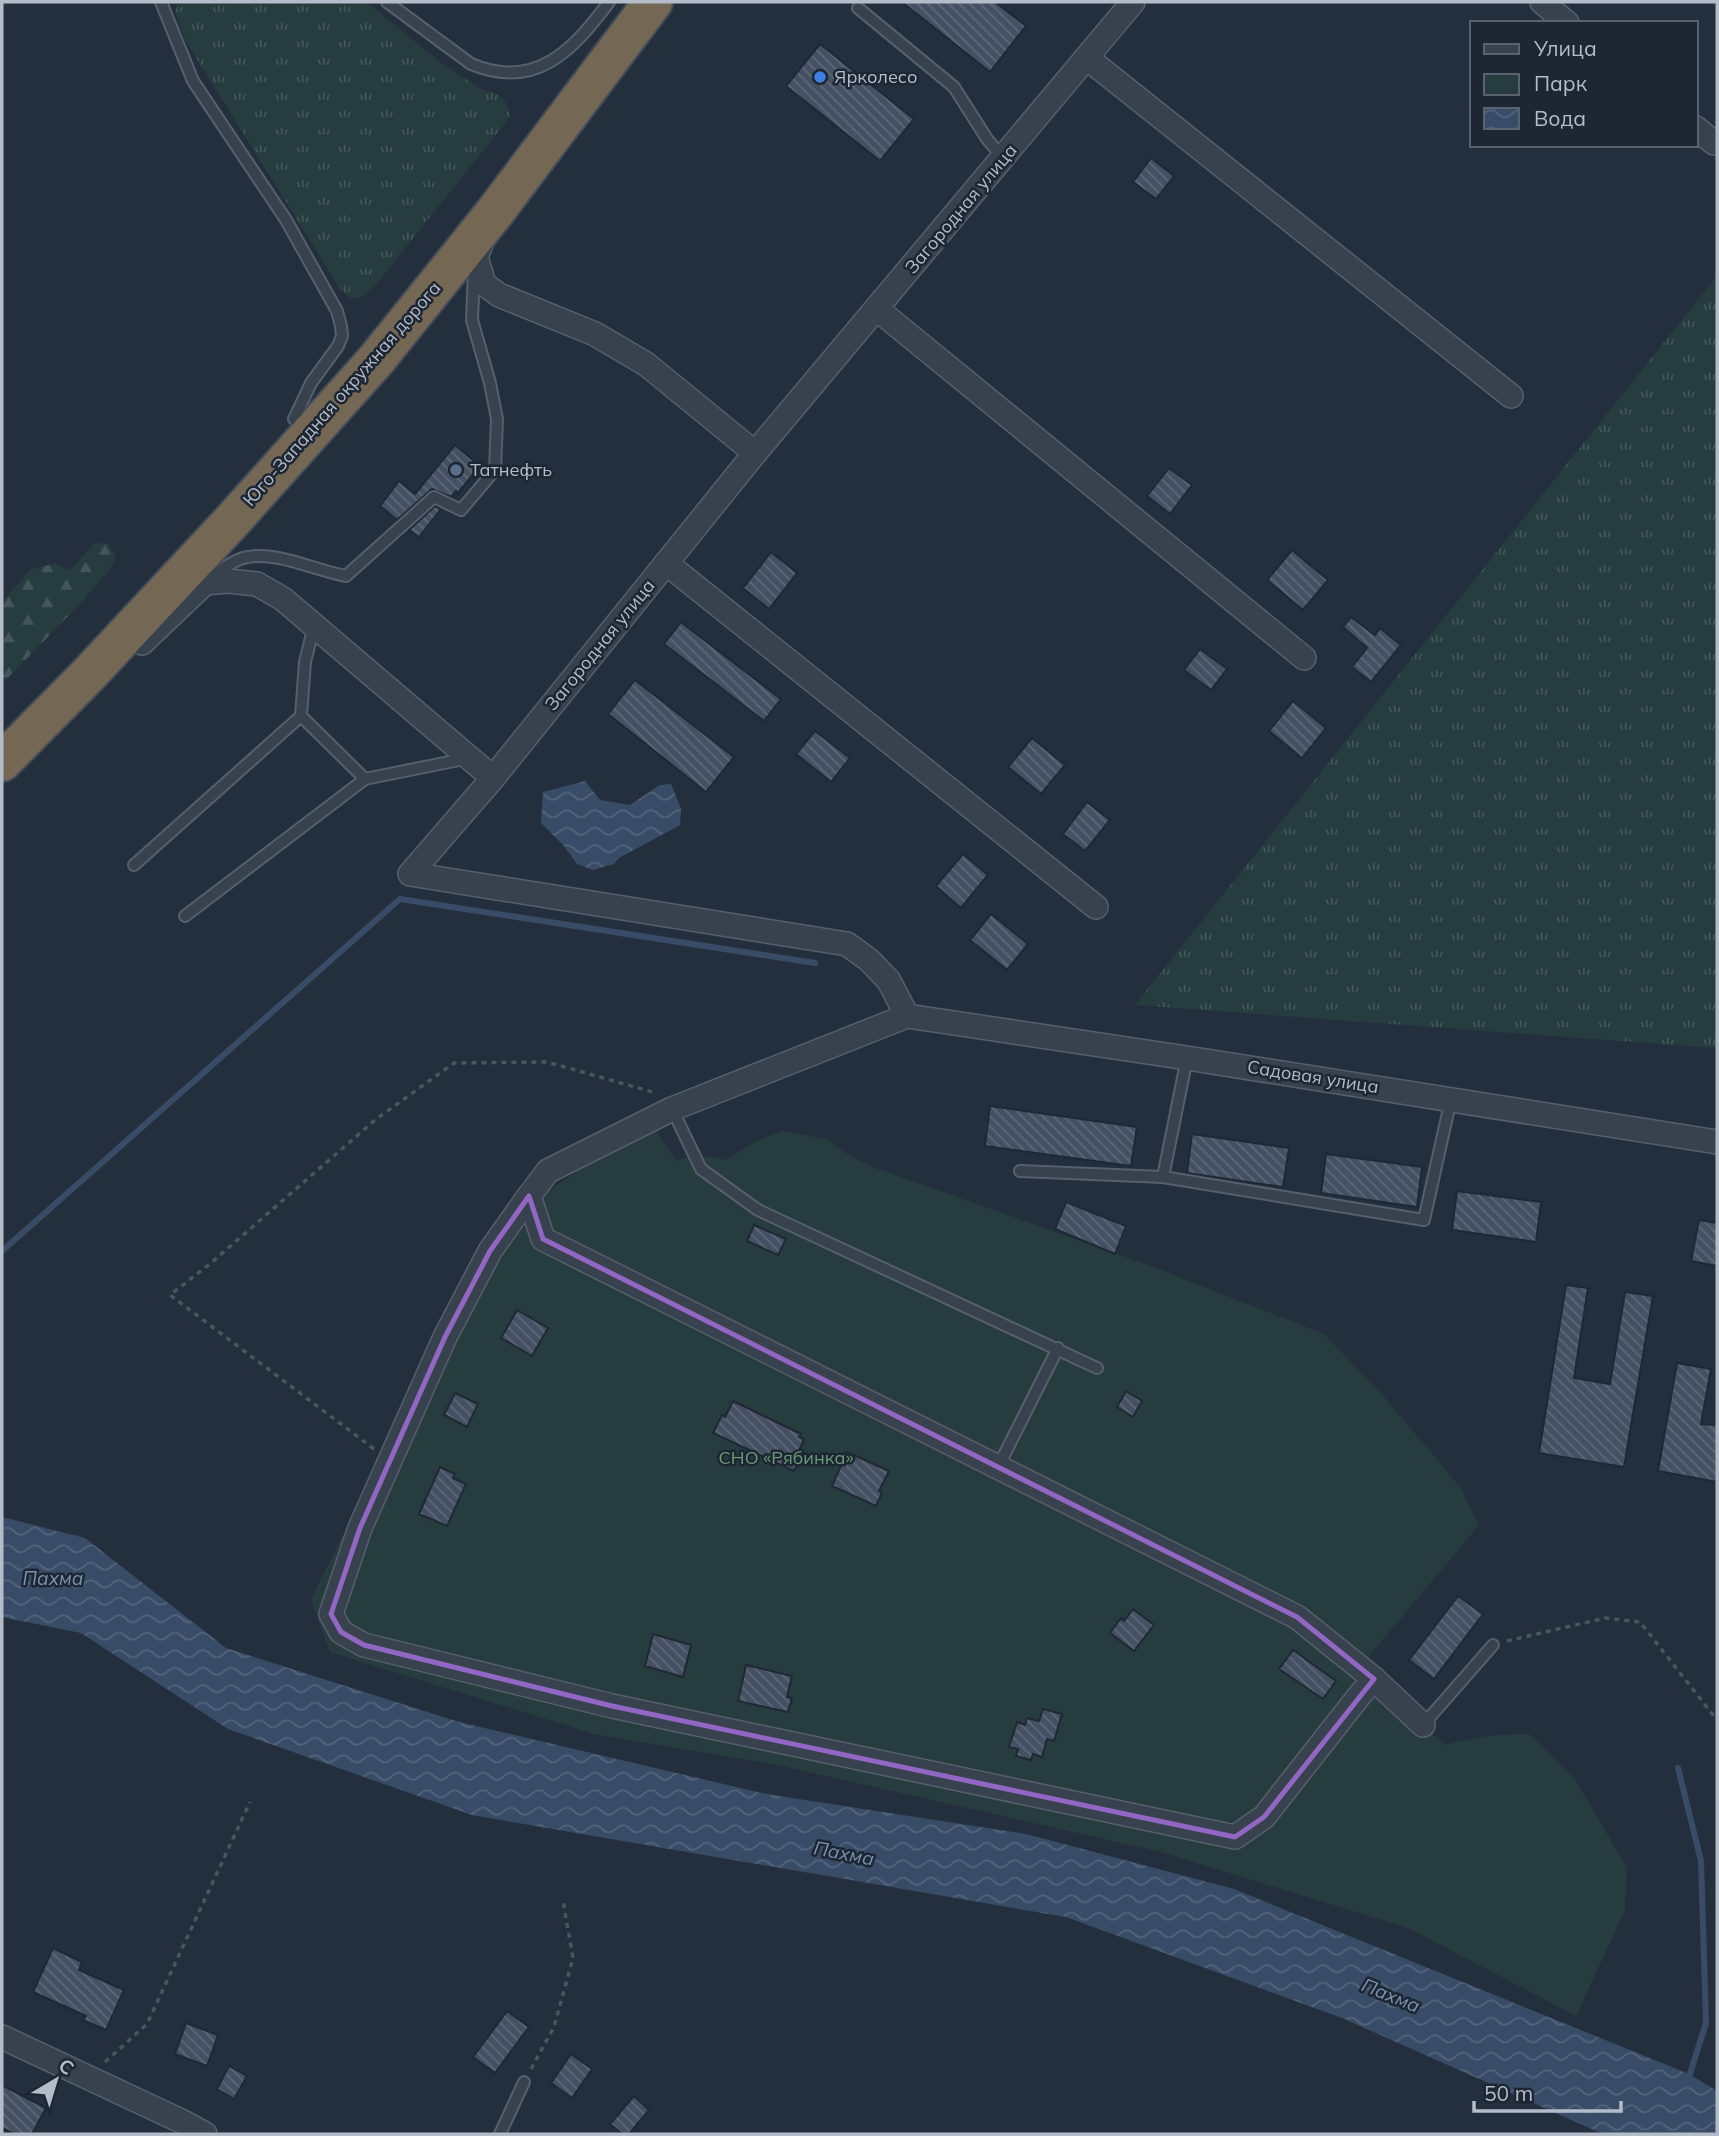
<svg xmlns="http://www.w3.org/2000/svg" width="1719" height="2136" font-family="Mulish,sans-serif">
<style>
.grass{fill:url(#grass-tufts)}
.forest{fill:url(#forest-firs)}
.green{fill:#263c3f}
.water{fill:url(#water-waves)}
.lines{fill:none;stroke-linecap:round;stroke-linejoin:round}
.stream{stroke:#394c67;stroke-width:6}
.building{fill:url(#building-back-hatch);stroke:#1f2835;stroke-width:2}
.lane-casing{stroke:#565f6c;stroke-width:14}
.street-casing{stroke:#565f6c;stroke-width:26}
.highway-casing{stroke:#434c59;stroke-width:42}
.path{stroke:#44595c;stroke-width:3.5;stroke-dasharray:5 5;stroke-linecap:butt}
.lane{stroke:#38414e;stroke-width:10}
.street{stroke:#38414e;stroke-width:23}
.highway{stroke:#746855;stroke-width:38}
.marked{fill:none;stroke:#9266c3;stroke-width:5;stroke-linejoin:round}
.shop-dot{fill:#3f7fe0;stroke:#1d2633;stroke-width:2.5}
.service-dot{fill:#5c6f8a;stroke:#1d2633;stroke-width:2.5}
.labels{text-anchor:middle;stroke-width:5;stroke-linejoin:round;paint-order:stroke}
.poi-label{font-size:18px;fill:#b4bcc9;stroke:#1d2633;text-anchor:start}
.street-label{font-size:18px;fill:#b4bcc9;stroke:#1d2633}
.park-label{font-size:18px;fill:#6b9a76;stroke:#1d2633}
.water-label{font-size:19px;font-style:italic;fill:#7c92b1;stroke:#1d2633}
</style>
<defs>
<pattern id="grass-tufts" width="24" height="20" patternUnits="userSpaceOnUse" patternTransform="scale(1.75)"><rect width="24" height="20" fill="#263c3f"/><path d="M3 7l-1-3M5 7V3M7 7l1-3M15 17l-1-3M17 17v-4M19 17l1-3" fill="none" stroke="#435659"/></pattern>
<pattern id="forest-firs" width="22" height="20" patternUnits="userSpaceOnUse" patternTransform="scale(1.75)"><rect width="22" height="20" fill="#263c3f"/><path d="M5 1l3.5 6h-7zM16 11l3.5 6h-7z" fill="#435659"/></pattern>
<pattern id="water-waves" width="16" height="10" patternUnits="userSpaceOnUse" patternTransform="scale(1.75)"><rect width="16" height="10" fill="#394c67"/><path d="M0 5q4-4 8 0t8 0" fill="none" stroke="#53647b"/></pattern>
<pattern id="building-back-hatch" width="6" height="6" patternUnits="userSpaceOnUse" patternTransform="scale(1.75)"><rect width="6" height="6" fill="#455162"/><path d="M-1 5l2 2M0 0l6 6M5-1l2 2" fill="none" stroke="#5d6877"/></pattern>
</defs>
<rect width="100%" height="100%" fill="#242f3e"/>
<g class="grass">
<polygon points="179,2 367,2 441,63 481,89 497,94 504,100 508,107 510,115 503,126 374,287 360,298 350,298 341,290 186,42 175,12"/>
<polygon points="1717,276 1717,1048 1135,1005"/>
</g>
<polygon class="forest" points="95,543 108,544 116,557 110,569 77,607 2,684 2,602 30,570 55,563 70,570"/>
<path class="green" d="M649 1121 677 1161 695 1154 726 1160 756 1141 783 1131 826 1139 849 1155 870 1166 1143 1263 1324 1334 1380 1392 1461 1488 1479 1525 1355 1673 1446 1745C1474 1736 1501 1734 1529 1734L1575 1779 1627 1868 1625 1910 1576 2016 1408 1928 1161 1852 773 1764 594 1734 330 1652 311 1600 383 1453 433 1338 533 1202Z"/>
<g class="water">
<polygon points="585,781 600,800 630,805 660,785 671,784 681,809 680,825 619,858 614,864 593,870 577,864 564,846 541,823 543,792"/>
<polygon points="2,1517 85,1538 226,1648 459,1722 766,1794 1026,1834 1234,1889 1689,2074 1717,2091 1717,2134 1603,2134 1342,2018 1066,1917 472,1815 228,1729 81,1633 2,1617"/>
</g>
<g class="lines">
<g class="stream">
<polyline points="2,1251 400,899 815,963"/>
<polyline points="1678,1768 1701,1861 1706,2023 1687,2083"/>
</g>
</g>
<g class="building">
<polygon points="902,2 995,2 1026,26 990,72"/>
<polygon points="820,44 914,119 880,161 786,86"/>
<polygon points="1151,158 1174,176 1156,199 1133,182"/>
<polygon points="455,445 480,466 458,493 456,491 451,497 432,489 397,520 380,506 399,481 415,494"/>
<polygon points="1169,468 1192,485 1170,514 1147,496"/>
<polygon points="435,506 441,509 419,537 409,530"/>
<polygon points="1292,550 1328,580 1303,610 1267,580"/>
<polygon points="771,552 797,573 769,609 743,588"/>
<polygon points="1351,617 1375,635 1380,628 1401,645 1371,682 1352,667 1367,648 1343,627"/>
<polygon points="681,622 781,699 764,721 664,644"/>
<polygon points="1200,649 1227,669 1211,690 1184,670"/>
<polygon points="635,680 734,757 706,792 608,714"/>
<polygon points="1293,701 1326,728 1302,758 1269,731"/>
<polygon points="815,731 850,758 831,782 796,754"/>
<polygon points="1032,738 1065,765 1041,794 1008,767"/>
<polygon points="1087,802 1110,820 1085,851 1063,834"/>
<polygon points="963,854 988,875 961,908 936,886"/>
<polygon points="991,914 1028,944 1007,970 970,940"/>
<polygon points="990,1106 1137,1127 1131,1166 985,1146"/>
<polygon points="1192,1134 1289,1148 1283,1187 1187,1173"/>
<polygon points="1326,1154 1422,1167 1417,1207 1321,1193"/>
<polygon points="1457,1191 1541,1202 1536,1242 1452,1230"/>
<polygon points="1066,1202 1126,1226 1115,1254 1055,1229"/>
<polygon points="1699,1220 1717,1223 1717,1266 1691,1261"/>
<polygon points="754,1225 786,1239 778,1255 747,1241"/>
<polygon points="1566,1285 1588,1288 1574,1378 1610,1384 1625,1292 1653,1296 1624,1467 1539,1453"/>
<polygon points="517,1310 548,1328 532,1356 501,1338"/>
<polygon points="1677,1363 1711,1369 1701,1424 1717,1425 1717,1482 1658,1471"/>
<polygon points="1126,1391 1142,1401 1133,1417 1117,1407"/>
<polygon points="455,1393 478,1404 467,1427 444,1415"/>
<polygon points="733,1401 801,1434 799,1437 804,1439 799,1451 802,1453 794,1471 713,1433 722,1415 725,1417"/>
<polygon points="847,1452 889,1471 879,1491 882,1493 876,1506 832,1486"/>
<polygon points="440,1467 455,1474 453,1478 466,1484 447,1526 419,1514"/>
<polygon points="1458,1596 1483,1614 1434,1679 1409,1660"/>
<polygon points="1133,1609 1154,1625 1134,1651 1110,1633 1121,1618 1124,1621"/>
<polygon points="653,1634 691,1645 683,1677 645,1666"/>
<polygon points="1293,1650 1336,1681 1323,1699 1279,1669"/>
<polygon points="746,1665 792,1676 787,1697 792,1698 788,1712 738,1701"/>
<polygon points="1043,1709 1062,1714 1054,1741 1047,1739 1042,1757 1033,1754 1031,1760 1016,1756 1018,1749 1009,1747 1017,1722 1025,1725 1027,1718 1039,1721"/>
<polygon points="53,1948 82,1962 79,1970 124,1990 106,2030 83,2020 86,2016 33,1992"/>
<polygon points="507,2011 529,2027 495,2073 473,2057"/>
<polygon points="186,2023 218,2035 207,2066 175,2054"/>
<polygon points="571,2054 592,2069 572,2098 551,2083"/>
<polygon points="229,2066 247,2076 234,2099 217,2089"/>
<polygon points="2,2085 46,2108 32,2134 14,2134 2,2128"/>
<polygon points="634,2096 649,2110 629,2134 622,2134 610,2124"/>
</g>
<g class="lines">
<g class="lane-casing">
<g id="lane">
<polyline points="161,2 193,81 286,220 337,311 341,326 342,336 338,346 311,383 294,419"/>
<path d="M387 2 471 64C536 91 573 50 609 2"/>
<polyline points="858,8 954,87 987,139 1003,158"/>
<path d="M210 579C221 570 234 559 248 557 277 551 317 571 346 576L434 497 461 510 495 470 497 419 490 383 472 320 474 272"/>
<polyline points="314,626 305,662 301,716 365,779 469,758"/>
<polyline points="134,865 301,716"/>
<polyline points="185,916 365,779"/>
<polyline points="1187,1058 1163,1177 1424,1220 1451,1099"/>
<polyline points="672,1109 701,1169 758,1210 1097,1368"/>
<polyline points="1020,1171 1163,1177"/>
<polyline points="998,1467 1058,1348"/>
<polyline points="1423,1725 1493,1645"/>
<polyline points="500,2134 524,2082"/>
</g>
</g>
<g class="street-casing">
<g id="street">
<polyline points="1542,2 1567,23"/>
<polyline points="1087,58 1511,396"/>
<polyline points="1696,128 1714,143"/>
<polyline points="484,237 476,257 484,284 499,295 595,334 646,364 755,453"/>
<polyline points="877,309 1304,658"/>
<polyline points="666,563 1096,907"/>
<polyline points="142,643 205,583 228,581 257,584 283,599 493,778"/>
<polyline points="907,1016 889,981 869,960 847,944 410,874 493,778 755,453 1133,2"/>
<polyline points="529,1196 490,1251 445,1337 360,1528 331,1614 341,1632 364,1645 612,1706 1235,1837 1264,1817 1359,1696 1374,1679"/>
<polyline points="1423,1725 1374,1679 1297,1617 543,1239 529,1196 548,1171 672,1109 907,1016 1187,1058 1717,1142"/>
<polyline points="2,2037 183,2122 205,2134"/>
</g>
</g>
<g class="highway-casing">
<polyline id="highway" points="2,762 90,673 232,521 376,360 495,212 653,2"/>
</g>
<g class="path">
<polyline points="374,1449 170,1295 211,1263 375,1120 454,1063 547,1062 656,1093"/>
<polyline points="1507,1641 1605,1618 1640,1622 1717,1720"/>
<polyline points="105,2062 147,2024 250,1802"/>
<polyline points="531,2069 554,2027 573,1958 563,1901"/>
</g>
<use href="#lane" class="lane"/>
<use href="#street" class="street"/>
<use href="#highway" class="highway"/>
</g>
<path class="marked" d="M529 1196 543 1239 1297 1617 1374 1679 1264 1817 1235 1837 612 1706 364 1645 341 1632 331 1614 360 1528 445 1337 490 1251Z"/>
<circle class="shop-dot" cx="820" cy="77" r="7"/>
<circle class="service-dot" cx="456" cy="470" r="7"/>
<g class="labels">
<g class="poi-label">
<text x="834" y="83">Ярколесо</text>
<text x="470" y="476">Татнефть</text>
</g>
<g class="street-label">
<text transform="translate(961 209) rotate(-50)" y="6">Загородная улица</text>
<text transform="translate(342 394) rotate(-49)" y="6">Юго-Западная окружная дорога</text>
<text transform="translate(600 645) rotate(-51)" y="6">Загородная улица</text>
<text transform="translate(1313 1077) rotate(9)" y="6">Садовая улица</text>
</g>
<g class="park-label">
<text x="786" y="1464">СНО «Рябинка»</text>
</g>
<g class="water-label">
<text x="53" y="1585">Пахма</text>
<text transform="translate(844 1853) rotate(11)" y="7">Пахма</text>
<text transform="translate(1391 1995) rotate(22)" y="7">Пахма</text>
</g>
</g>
<rect width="1719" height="2136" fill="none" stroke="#b4bcc9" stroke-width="7"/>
<rect x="1470" y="21" width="228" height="126" fill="#1d2633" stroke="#59626f" stroke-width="2"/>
<rect x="1484" y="44" width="35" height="10" fill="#38414e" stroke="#59626f" stroke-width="2"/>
<text x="1534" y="56" font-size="21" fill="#b4bcc9">Улица</text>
<rect x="1484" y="74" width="35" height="21" fill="#263c3f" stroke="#59626f" stroke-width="2"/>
<text x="1534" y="91" font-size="21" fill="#b4bcc9">Парк</text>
<rect x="1484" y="108" width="35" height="21" fill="url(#water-waves)" stroke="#59626f" stroke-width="2"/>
<text x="1534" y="126" font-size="21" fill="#b4bcc9">Вода</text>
<g transform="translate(56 2080) rotate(38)" stroke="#1d2633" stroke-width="5" paint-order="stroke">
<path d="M0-5L12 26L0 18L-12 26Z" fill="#b4bcc9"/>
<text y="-10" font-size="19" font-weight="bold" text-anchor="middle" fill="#b4bcc9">С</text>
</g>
<path d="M1474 2101v10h147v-10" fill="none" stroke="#b4bcc9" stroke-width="3.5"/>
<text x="1484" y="2101" font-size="21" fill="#b4bcc9" stroke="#1d2633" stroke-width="5" paint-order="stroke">50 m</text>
</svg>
